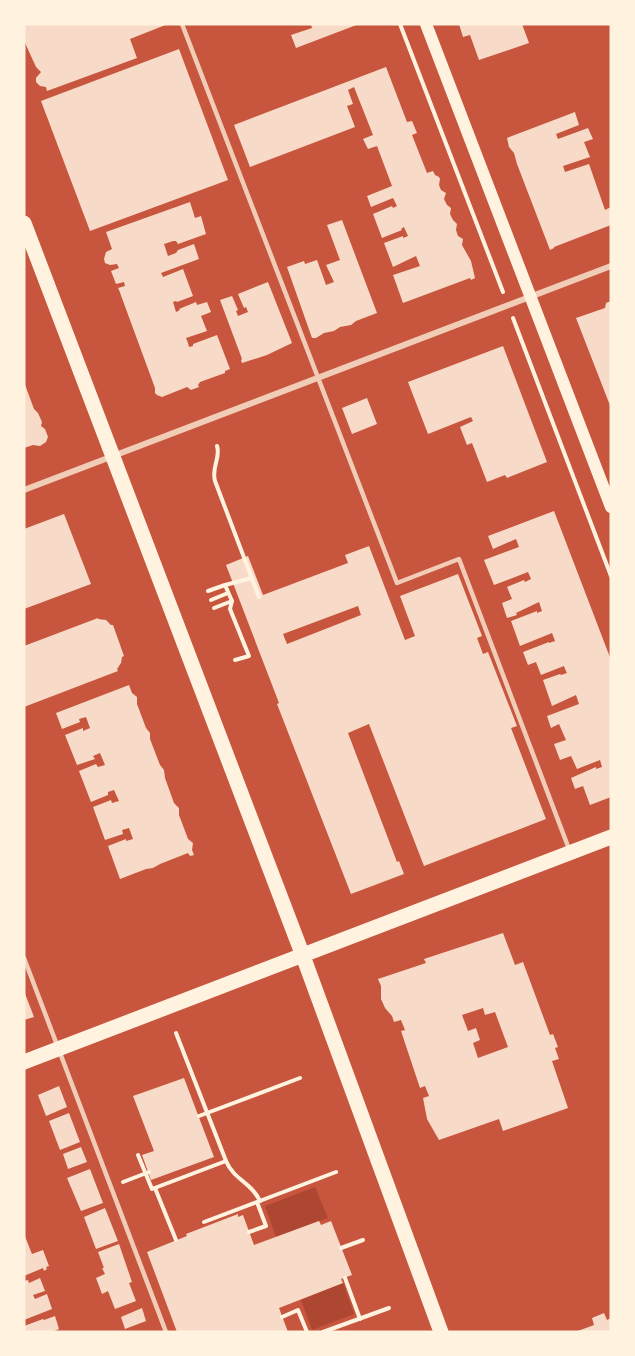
<svg xmlns="http://www.w3.org/2000/svg" width="635" height="1356" font-family="'Source Sans 3',sans-serif">
<style>
.green{fill:#ae4732}
.building{fill:#f7dbc8;fill-rule:evenodd}
.lines{fill:none;stroke-linecap:round;stroke-linejoin:round}
.path{stroke:#fff3e0;stroke-width:4}
.service{stroke:#f1ccb7;stroke-width:4.5}
.minor{stroke:#f1ccb7;stroke-width:6}
.secondary{stroke:#fff3e0;stroke-width:12}
.primary{stroke:#fff3e0;stroke-width:15}
</style>
<rect width="100%" height="100%" fill="#c8553d"/>
<g class="green">
<polygon points="315,1187 328,1218 276,1237 265,1206"/>
<polygon points="343,1283 354,1314 312,1330 301,1300"/>
</g>
<g class="building">
<polygon points="24,24 168,24 130,39 137,58 47,91 46,87 40,86 36,82 36,78 41,72 36,67 26,45 24,39"/>
<polygon points="311,24 359,24 296,48 291,35 312,28"/>
<polygon points="459,24 522,24 529,43 479,60 470,35 463,37"/>
<polygon points="179,49 228,180 90,231 41,101"/>
<polygon points="386,67 407,122 412,121 417,133 412,135 427,173 433,171 435,175 439,177 440,179 439,185 441,190 446,193 444,199 447,205 451,208 450,214 453,220 457,224 456,230 458,236 463,239 462,245 471,261 475,278 471,280 470,278 403,303 393,275 420,266 416,256 393,267 384,243 403,236 403,238 408,236 404,227 401,229 402,230 382,238 373,214 392,206 393,208 397,206 393,198 371,207 367,196 392,186 377,146 368,149 363,139 373,135 354,87 348,90 353,104 347,106 355,127 250,167 234,125"/>
<polygon points="575,112 579,125 556,134 558,139 588,128 593,139 584,142 590,157 563,166 565,172 589,164 605,210 611,207 611,225 554,247 554,248 550,250 517,164 514,153 509,147 507,138"/>
<polygon points="190,202 195,218 201,216 206,234 178,244 176,241 173,241 164,244 168,256 176,253 178,250 194,244 199,259 161,273 163,277 183,269 193,296 177,302 176,301 173,302 176,312 180,310 179,309 196,302 197,305 207,302 211,312 201,316 207,331 186,338 188,343 189,347 193,346 193,344 217,335 230,369 225,371 225,373 200,382 198,385 199,387 191,390 187,387 162,397 157,395 155,393 155,388 119,290 118,288 125,286 124,282 116,284 111,271 119,268 117,264 110,265 105,263 104,259 106,252 112,249 106,232"/>
<polygon points="342,220 377,313 356,321 351,325 340,327 334,331 324,333 316,338 312,338 287,267 304,261 305,264 317,260 326,285 334,282 326,265 340,260 327,225"/>
<polygon points="268,282 292,343 267,355 242,363 241,360 242,359 220,300 232,296 238,310 236,311 238,316 248,312 246,307 244,308 238,294"/>
<polygon points="611,301 611,408 576,318 605,308 606,303"/>
<polygon points="503,346 547,462 507,478 505,475 487,482 472,443 467,445 460,427 473,421 471,417 428,434 408,382"/>
<polygon points="24,382 34,409 38,413 42,422 41,426 45,429 48,437 46,442 40,446 33,445 24,448"/>
<polygon points="367,398 377,424 352,434 342,408"/>
<polygon points="554,511 611,660 611,797 590,805 583,786 575,789 571,778 596,767 596,769 602,767 600,760 577,769 571,756 560,760 554,744 566,740 559,724 551,728 547,716 579,704 576,695 552,706 543,680 560,674 561,675 567,673 565,669 564,666 541,675 536,662 528,665 523,652 549,642 549,643 555,641 552,633 520,646 511,621 537,611 537,613 542,611 539,602 516,613 517,615 507,618 502,603 512,599 507,587 524,580 525,582 531,579 528,572 494,585 484,560 519,547 516,539 493,549 488,536"/>
<polygon points="64,514 91,584 24,609 24,529"/>
<path d="M369 546 405 640 415 636 400 596 458 574 482 636 477 638 483 654 488 652 517 726 511 728 546 819 424 866 369 724 348 733 397 862 399 861 404 874 351 894 277 704 279 703 226 565 248 556 263 595 348 563 345 555ZM358 606 361 615 287 644 283 634Z"/>
<polygon points="98,618 98,619 106,620 111,625 113,625 124,656 122,657 121,663 117,669 118,671 24,707 24,646"/>
<polygon points="129,685 132,693 137,697 137,704 146,728 150,733 150,739 160,765 164,770 165,778 174,803 179,808 179,815 188,839 193,843 192,850 194,855 190,856 188,853 160,864 153,868 146,869 120,879 108,846 126,839 126,841 133,839 129,828 122,830 123,834 105,840 93,807 111,800 112,803 119,801 114,790 108,792 108,795 91,802 79,771 96,764 98,767 105,765 100,753 93,756 95,759 77,765 65,735 83,728 83,731 90,728 86,717 79,719 80,722 62,729 56,713"/>
<path d="M503 933 515 965 523 962 550 1035 553 1034 558 1047 555 1048 559 1059 552 1061 568 1108 503 1131 499 1119 439 1140 427 1119 423 1098 429 1096 425 1086 420 1088 401 1031 405 1030 401 1020 394 1022 392 1016 385 1008 381 999V986L378 979 426 963 424 959ZM483 1008 485 1015 495 1012 508 1047 478 1058 473 1043 480 1040 476 1028 468 1031 462 1015Z"/>
<polygon points="24,991 34,1017 24,1020"/>
<polygon points="184,1078 214,1157 151,1180 142,1155 154,1151 133,1096"/>
<polygon points="59,1086 67,1107 46,1116 38,1095"/>
<polygon points="69,1113 80,1142 60,1150 49,1121"/>
<polygon points="81,1147 87,1162 68,1169 63,1154"/>
<polygon points="90,1169 103,1203 81,1211 67,1178"/>
<polygon points="105,1208 118,1241 96,1249 84,1217"/>
<polygon points="238,1214 238,1217 243,1215 254,1245 319,1221 321,1225 331,1221 352,1275 341,1279 343,1283 279,1308 288,1332 177,1332 147,1252 187,1236 186,1234"/>
<polygon points="24,1234 32,1254 43,1250 49,1266 46,1267 47,1269 44,1271 43,1268 24,1276"/>
<polygon points="119,1244 132,1282 129,1283 136,1301 115,1309 108,1291 102,1294 96,1278 105,1274 102,1268 104,1268 98,1252"/>
<polygon points="40,1278 45,1291 33,1295 35,1299 47,1294 52,1309 24,1320 24,1281 28,1280 29,1283"/>
<polygon points="142,1308 146,1321 125,1329 121,1317"/>
<polygon points="604,1313 607,1320 611,1318 611,1332 575,1332 594,1325 592,1318"/>
<polygon points="55,1316 59,1329 52,1332 24,1332 24,1326 43,1319 44,1320"/>
</g>
<g class="lines">
<g class="path">
<polyline points="400,24 503,292"/>
<polyline points="513,318 611,576"/>
<path d="M217 446C221 458 211 467 215 481L259 597"/>
<polyline points="208,591 225,585"/>
<polyline points="211,600 228,593"/>
<polyline points="214,608 232,601"/>
<polyline points="235,660 249,656 230,609 232,601 225,585 252,578"/>
<polyline points="199,1116 300,1078"/>
<polyline points="138,1155 152,1189 226,1161 176,1033"/>
<path d="M226 1161C234 1180 251 1182 260 1201"/>
<polyline points="123,1182 149,1172"/>
<polyline points="155,1188 176,1240"/>
<polyline points="204,1222 257,1202"/>
<polyline points="249,1232 266,1226 257,1202 336,1172"/>
<polyline points="341,1248 363,1240"/>
<polyline points="345,1278 360,1319"/>
<polyline points="282,1317 298,1310 307,1332"/>
<polyline points="323,1332 389,1308"/>
</g>
<g class="service">
<polyline points="182,24 397,583 459,559 569,849"/>
<polyline points="24,958 166,1332"/>
</g>
<polyline class="minor" points="24,490 611,266"/>
<polyline class="secondary" points="426,24 611,507"/>
<g class="primary">
<polyline points="24,223 303,956 441,1332"/>
<polyline points="24,1062 611,837"/>
</g>
</g>
<rect width="635" height="1356" fill="none" stroke="#fff3e0" stroke-width="51"/>
</svg>
